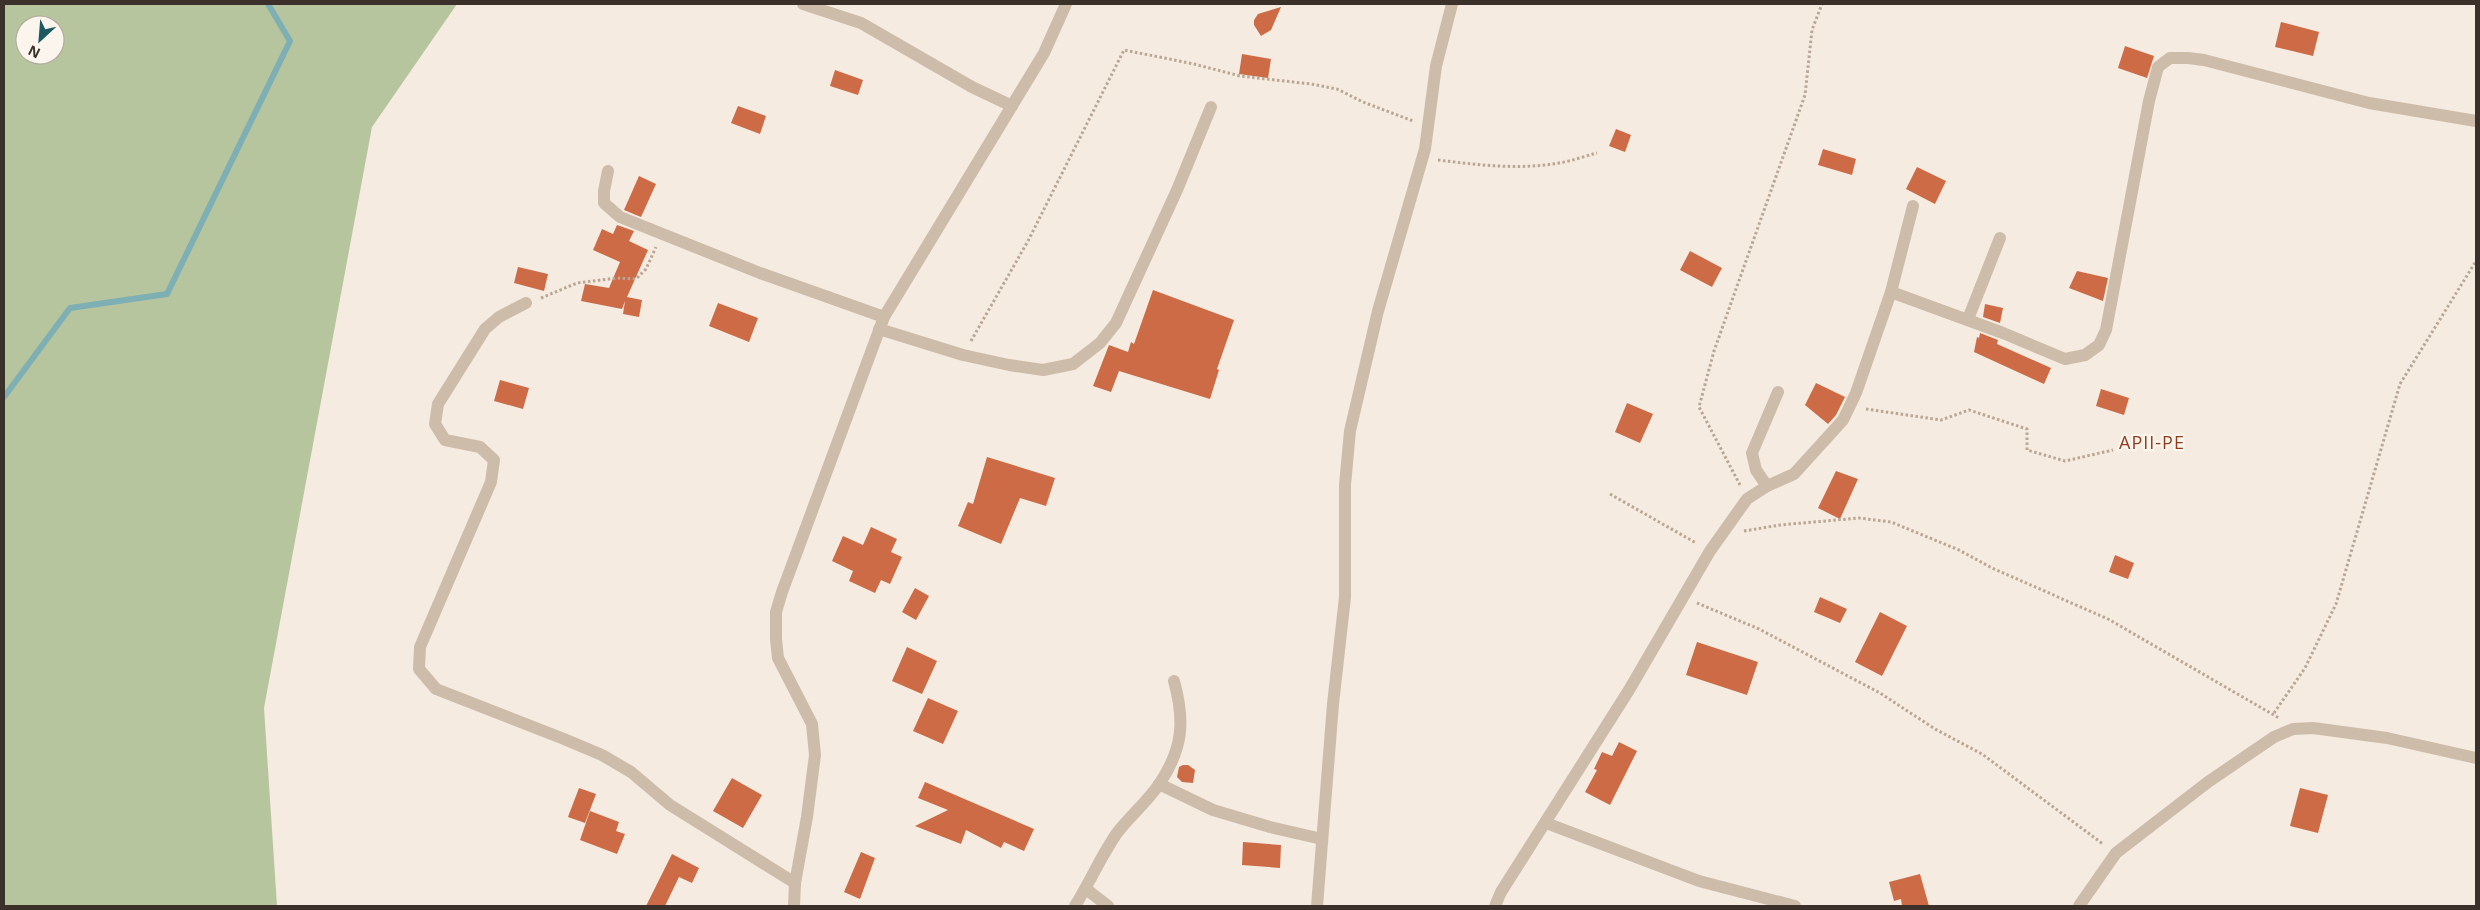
<svg xmlns="http://www.w3.org/2000/svg" width="2480" height="910" font-family="'Open Sans',sans-serif">
<style>
.green{fill:#b7c59e;fill-rule:evenodd}
.lines{fill:none;stroke-linecap:round;stroke-linejoin:round}
.stream{stroke:#7dafb4;stroke-width:6}
.building{fill:#cc6b46}
.path{stroke:#baa694;stroke-width:3;stroke-dasharray:2.5 2.5;stroke-linecap:butt}
.minor{stroke:#cebcaa;stroke-width:12}
.labels{text-anchor:middle;stroke-width:4.5;stroke-linejoin:round;paint-order:stroke}
.quarter-label{font-size:18px;letter-spacing:1px;fill:#8f3d1e;stroke:#fbf5ed}
</style>
<rect width="100%" height="100%" fill="#f5ebe0"/>
<path class="green" d="M4 4H457L372 127 264 708 277 906H4ZM25 25H55V55H25Z"/>
<g class="lines">
<polyline class="stream" points="4,397 70,308 167,294 290,41 268,4"/>
</g>
<g class="building">
<polygon points="1281,7 1271,30 1261,36 1254,25 1254,20 1258,14"/>
<polygon points="2281,22 2319,32 2313,56 2275,47"/>
<polygon points="2125,46 2154,56 2147,78 2118,68"/>
<polygon points="1242,54 1271,59 1268,78 1239,74"/>
<polygon points="835,70 863,80 858,95 830,86"/>
<polygon points="738,106 766,116 760,134 731,123"/>
<polygon points="1616,129 1631,135 1625,152 1609,146"/>
<polygon points="1823,149 1856,159 1852,175 1818,165"/>
<polygon points="1917,167 1946,181 1935,204 1906,189"/>
<polygon points="639,176 656,184 641,217 624,210"/>
<polygon points="617,225 634,231 629,241 648,250 627,297 642,300 639,317 623,314 625,301 622,309 581,301 585,284 609,288 620,262 593,250 602,229 613,234"/>
<polygon points="1690,251 1722,268 1712,287 1680,270"/>
<polygon points="518,267 548,274 544,291 514,283"/>
<polygon points="2077,271 2108,278 2103,301 2069,288"/>
<polygon points="1153,290 1234,320 1217,369 1219,370 1210,399 1119,371 1111,392 1093,386 1109,345 1128,352 1131,342 1134,344"/>
<polygon points="718,303 758,318 749,342 709,326"/>
<polygon points="1985,304 2003,308 2000,323 1983,317"/>
<polygon points="1980,333 1998,340 1997,344 2051,368 2044,384 1974,352 1977,337 1979,338"/>
<polygon points="500,380 529,388 523,409 494,401"/>
<polygon points="1816,383 1845,397 1836,415 1828,424 1805,405"/>
<polygon points="2101,389 2129,398 2124,415 2096,406"/>
<polygon points="1627,403 1653,414 1640,443 1615,432"/>
<polygon points="987,457 1055,478 1046,506 1020,498 1001,544 958,526 968,502 973,504"/>
<polygon points="1836,471 1858,479 1840,519 1818,508"/>
<polygon points="871,527 897,539 891,552 902,557 890,584 881,580 875,593 849,581 853,571 832,561 843,536 863,545"/>
<polygon points="2115,555 2134,563 2128,579 2109,572"/>
<polygon points="915,588 929,596 916,620 902,612"/>
<polygon points="1820,597 1847,609 1840,623 1814,612"/>
<polygon points="1880,612 1907,626 1882,676 1855,662"/>
<polygon points="1697,642 1758,662 1747,695 1686,675"/>
<polygon points="907,647 937,661 922,694 892,681"/>
<polygon points="928,698 958,711 943,744 913,731"/>
<polygon points="1619,742 1637,751 1610,805 1585,792 1597,770 1594,769 1602,752 1612,756"/>
<polygon points="1183,765 1188,765 1195,770 1193,783 1182,782 1177,777 1179,767"/>
<polygon points="732,778 762,795 743,828 713,811"/>
<polygon points="925,782 1034,829 1024,851 1004,842 1001,848 966,830 961,844 915,826 948,810 918,798"/>
<polygon points="579,788 596,794 585,823 568,817"/>
<polygon points="2300,788 2328,795 2318,833 2290,826"/>
<polygon points="590,811 619,822 616,831 625,834 617,854 580,840"/>
<polygon points="1243,842 1281,845 1280,868 1242,865"/>
<polygon points="861,852 875,858 860,899 844,892"/>
<polygon points="672,854 699,868 692,883 679,877 665,906 646,906"/>
<polygon points="1920,874 1929,906 1902,906 1901,899 1894,901 1889,882"/>
</g>
<g class="lines">
<g class="path">
<path d="M1438 160C1478 165 1519 170 1559 163 1572 161 1585 156 1597 153"/>
<polyline points="541,298 577,283 617,278 636,279 646,269 656,247"/>
<polyline points="971,341 1028,241 1124,50 1194,64 1240,76 1311,84 1337,89 1363,102 1413,121"/>
<polyline points="1866,409 1941,420 1969,410 2027,429 2027,450 2065,461 2113,450"/>
<polyline points="1740,485 1699,407 1714,351 1805,95 1812,30 1822,4"/>
<polyline points="1610,494 1696,543"/>
<polyline points="1744,531 1780,525 1859,518 1891,522 1959,550 1992,568 2108,619 2279,718"/>
<polyline points="1697,603 1759,629 1880,693 1935,729 1982,754 2103,844"/>
<polyline points="2274,713 2305,668 2336,604 2400,384 2476,261"/>
</g>
<g class="minor">
<polyline points="803,4 861,23 972,87 1012,106"/>
<polyline points="608,171 604,191 604,203 620,217 760,273 884,317"/>
<polyline points="1891,292 1913,206"/>
<polyline points="526,303 499,317 485,329 438,404 435,424 445,440 480,447 494,460 491,482 420,647 419,669 436,689 564,739 602,755 631,772 670,805 795,883"/>
<polyline points="1968,319 2000,238"/>
<polyline points="879,329 963,355 1009,365 1043,370 1073,364 1100,343 1116,323 1177,190 1211,107"/>
<polyline points="1767,486 1756,470 1752,453 1778,392"/>
<polyline points="1159,784 1213,810 1270,827 1322,839"/>
<polyline points="1546,823 1699,881 1795,906"/>
<polyline points="1086,889 1108,906"/>
<polyline points="794,906 795,883 807,817 815,755 812,724 778,658 776,639 776,612 782,592 884,317 1044,53 1066,4"/>
<path d="M1075 906C1090 882 1101 856 1117 833 1130 816 1148 801 1160 783 1183 748 1185 721 1174 681"/>
<polyline points="1317,906 1333,704 1345,597 1345,485 1350,431 1378,311 1425,149 1436,66 1452,4"/>
<polyline points="1495,906 1501,892 1629,690 1710,551 1747,499 1767,486 1794,474 1843,420 1856,393 1891,292 2003,333 2065,359 2085,355 2099,345 2106,330 2149,101 2158,67 2170,58 2188,58 2204,60 2369,103 2476,121"/>
<polyline points="2079,906 2116,853 2208,782 2274,737 2293,729 2313,728 2387,738 2476,758"/>
</g>
</g>
<g class="labels">
<g class="quarter-label">
<text x="2152" y="449">APII-PE</text>
</g>
</g>
<rect width="2480" height="910" fill="none" stroke="#3b302a" stroke-width="10"/>
<g transform="translate(40 40) rotate(206)"><circle r="24" fill="#fbf5ed" stroke="#aea69f"/>
<path d="M0-4L9 19L0 12L-9 19Z" fill="#1d5960"/>
<text y="-8" font-size="14" font-weight="bold" text-anchor="middle" fill="#3b302a">N</text>
</g>
</svg>
